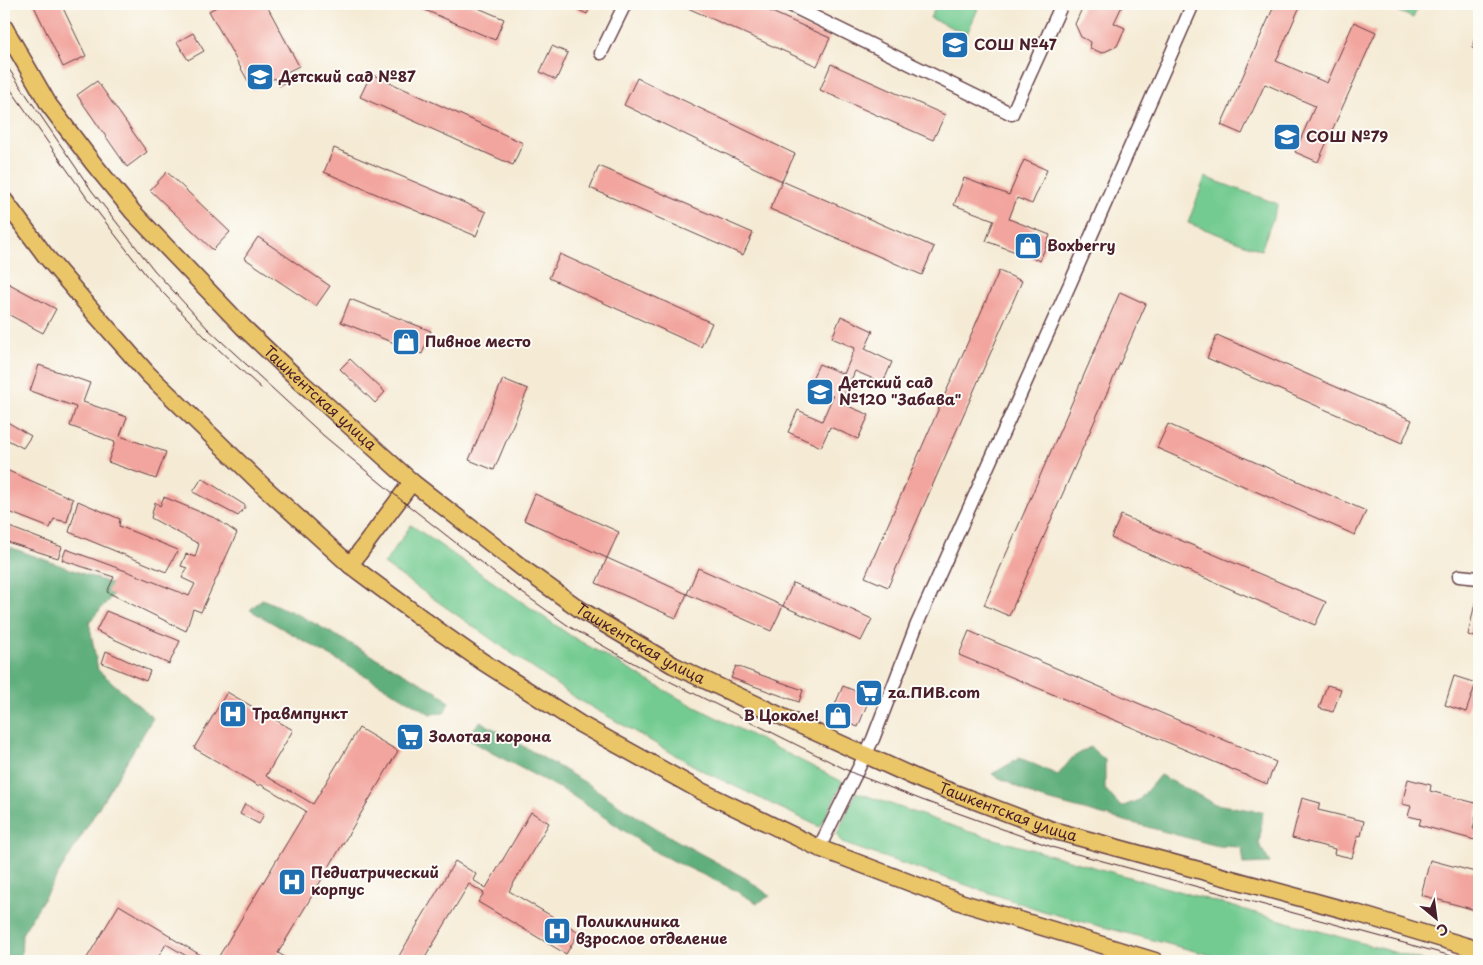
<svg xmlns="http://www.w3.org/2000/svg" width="1483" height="965" font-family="'Playpen Sans',sans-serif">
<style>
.green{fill:#73cb91;stroke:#5e755e}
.forest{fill:#5eaf7b;stroke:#546753}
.building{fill:#f2a59e}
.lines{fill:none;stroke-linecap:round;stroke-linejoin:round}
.minor-casing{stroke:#643e44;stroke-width:15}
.major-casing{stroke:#643e44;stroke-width:19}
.minor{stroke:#fff;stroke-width:12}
.major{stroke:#ebc669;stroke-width:16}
.tram{stroke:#4a1f2b;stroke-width:1}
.labels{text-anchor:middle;stroke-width:4;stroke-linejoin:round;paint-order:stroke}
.poi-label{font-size:15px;font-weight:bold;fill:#4a1f2b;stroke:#fdfcf7;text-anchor:start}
.street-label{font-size:15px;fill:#4a1f2b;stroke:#fdfcf7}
</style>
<rect width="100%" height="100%" fill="#fdfcf7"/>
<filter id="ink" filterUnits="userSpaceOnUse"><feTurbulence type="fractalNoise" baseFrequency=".02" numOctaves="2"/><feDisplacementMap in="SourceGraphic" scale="10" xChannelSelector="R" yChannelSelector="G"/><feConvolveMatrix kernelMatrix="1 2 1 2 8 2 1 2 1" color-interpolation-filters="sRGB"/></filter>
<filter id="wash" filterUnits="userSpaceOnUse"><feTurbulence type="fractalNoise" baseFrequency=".0096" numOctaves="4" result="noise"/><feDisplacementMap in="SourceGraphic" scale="20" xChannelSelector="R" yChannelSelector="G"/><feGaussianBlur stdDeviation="1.12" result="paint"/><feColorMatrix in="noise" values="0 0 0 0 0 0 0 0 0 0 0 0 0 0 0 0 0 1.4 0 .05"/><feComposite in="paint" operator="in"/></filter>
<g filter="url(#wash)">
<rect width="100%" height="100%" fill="#f5ebd5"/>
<g class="green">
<polygon points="937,4 980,4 967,34 930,18"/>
<polygon points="1382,4 1419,4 1413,18"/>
<polygon points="1205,177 1278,204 1261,250 1188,223"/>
<polygon points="411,525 571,636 680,699 843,782 820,827 705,772 574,697 384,564"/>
<polygon points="856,792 970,832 1425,961 1233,961 1046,912 842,843 837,834"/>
</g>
<g class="forest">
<polygon points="4,545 120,587 89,622 98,670 153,718 22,934 21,961 4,961"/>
<polygon points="262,599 301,616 439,693 449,702 444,713 430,714 390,690 250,610"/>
<polygon points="480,721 588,784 625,809 674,839 747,879 770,896 757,903 731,888 657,853 567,792 494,754 466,738"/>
<polygon points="1090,747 1105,760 1105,789 1121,807 1139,800 1160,775 1215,804 1263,812 1259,844 1270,863 1243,864 1241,847 1218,846 1036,797 992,774 1020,758 1058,775 1072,758"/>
</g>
<g id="blocks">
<g class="building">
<polygon points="33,4 61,4 86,56 63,67"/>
<polygon points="222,4 266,4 299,66 283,74 287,81 279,86 275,78 253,90 209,11"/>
<polygon points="411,4 469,4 504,19 495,40"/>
<polygon points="566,4 592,4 587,14"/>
<polygon points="679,4 754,4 830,38 817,66"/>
<polygon points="1084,4 1123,4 1114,23 1125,28 1117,46 1102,53 1090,48 1091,42 1081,37 1075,24"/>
<polygon points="1275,4 1301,4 1276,61 1327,83 1354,22 1376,32 1318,162 1295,152 1315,106 1265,84 1242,134 1221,125"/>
<polygon points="1479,22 1479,50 1472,48"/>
<polygon points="193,33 204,51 188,60 177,42"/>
<polygon points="552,46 568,53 556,80 540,72"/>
<polygon points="831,64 945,115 933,140 820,90"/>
<polygon points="371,74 523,143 513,165 360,97"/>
<polygon points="637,78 795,154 782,181 624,105"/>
<polygon points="97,81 147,152 127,167 77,95"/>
<polygon points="334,148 486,212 476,236 324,172"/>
<polygon points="1024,160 1047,170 1032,204 1017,198 1009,219 1050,235 1040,261 986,241 994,220 954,205 964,178 1009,195"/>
<polygon points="599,166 753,233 743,255 590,188"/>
<polygon points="167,172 230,232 213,250 150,190"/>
<polygon points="782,181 934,247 922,275 770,209"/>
<polygon points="258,237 330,286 316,306 244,258"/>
<polygon points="560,254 712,323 701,347 549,278"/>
<polygon points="999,271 1022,281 888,587 865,577"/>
<polygon points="4,281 56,309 43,333 4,312"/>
<polygon points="1120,292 1146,304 1009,616 984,605"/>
<polygon points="350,299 431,331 422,354 341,322"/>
<polygon points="841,316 873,331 865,349 892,362 883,383 855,371 841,403 869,415 858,439 830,427 821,447 788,432 798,410 822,421 833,396 809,385 819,364 844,374 855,348 832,338"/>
<polygon points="1217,335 1412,420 1402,443 1207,358"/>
<polygon points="350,359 385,392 375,403 340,369"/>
<polygon points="39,365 90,383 83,402 127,417 120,436 166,452 156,479 108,462 115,442 70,426 76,407 30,391"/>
<polygon points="503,379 528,389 494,470 469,460"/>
<polygon points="4,420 31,436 23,448 4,438"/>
<polygon points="1168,424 1366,511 1355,535 1157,448"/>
<polygon points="4,469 73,499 67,522 54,519 50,528 4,510"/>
<polygon points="202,478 246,506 238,516 193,492"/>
<polygon points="535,494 619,532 607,558 687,594 676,618 596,583 607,558 524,520"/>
<polygon points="164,497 217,519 237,533 201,612 193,609 186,631 107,592 114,577 62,560 66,549 134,574 189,596 195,584 182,578 187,568 181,566 186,554 195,557 199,544 151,518 155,502 160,506"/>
<polygon points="78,501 120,519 119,526 178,550 166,572 69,532"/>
<polygon points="1121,515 1326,602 1315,625 1111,538"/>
<polygon points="4,525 62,547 58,558 4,541"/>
<polygon points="698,568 783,606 771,631 687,594"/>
<polygon points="793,583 872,619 861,641 783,606"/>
<polygon points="1475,603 1479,604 1479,638 1468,635"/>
<polygon points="106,611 180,641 169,664 96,631"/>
<polygon points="969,631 1276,762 1267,784 959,655"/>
<polygon points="106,651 150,671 146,681 102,663"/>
<polygon points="736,666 803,690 799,702 731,678"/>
<polygon points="1454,676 1476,683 1466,712 1445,705"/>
<polygon points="1327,685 1341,689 1333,712 1319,708"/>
<polygon points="843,686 870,697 858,727 830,716"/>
<polygon points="227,692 293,730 266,776 313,804 359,728 398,751 278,953 292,961 216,961 306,811 260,784 259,786 194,748"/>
<polygon points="1408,779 1431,785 1430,791 1479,804 1473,829 1478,830 1475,840 1419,825 1421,819 1408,816 1411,806 1402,804"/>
<polygon points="1302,798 1320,803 1318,810 1364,821 1361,836 1358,835 1352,858 1334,854 1335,849 1292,838"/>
<polygon points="245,804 264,814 259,824 240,814"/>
<polygon points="531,812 549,823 509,891 579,932 566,954 478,902 484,893 469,884 423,961 396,961 455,861 476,874 473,880 486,888"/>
<polygon points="1430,860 1479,873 1479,911 1421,895"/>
<polygon points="119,905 171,936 170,937 211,961 195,961 166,944 156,961 85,961"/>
</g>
</g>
</g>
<g filter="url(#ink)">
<use href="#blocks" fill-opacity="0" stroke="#643e44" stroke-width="1"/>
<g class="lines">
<g class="minor-casing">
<g id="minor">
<polyline points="788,4 1012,114 1062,4"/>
<polyline points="601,53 625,4"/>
<polyline points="1459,576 1479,578"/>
<polyline points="819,848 873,739 917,624 1069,286 1193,4"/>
</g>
</g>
<g class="major-casing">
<g id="major">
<path id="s1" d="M4 27 49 105 93 163 133 212 243 327 300 381 412 482 525 570 581 610 673 665 804 727 923 781 1052 830 1356 913 1479 950"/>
<polyline points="4,200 45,255 96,315 148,374 263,486 350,565 443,634 483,662 580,724 701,791 819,848 963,903 1155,961"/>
<polyline points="350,565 412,482"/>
</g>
</g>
<use href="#minor" class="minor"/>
<use href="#major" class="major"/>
<g class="tram">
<polyline points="4,62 92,191 154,270 208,329 324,436 400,499 493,572 570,627 635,664 855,774 922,800 1055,848 1470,961"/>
<polyline points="4,80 87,198 146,275 207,339 261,388"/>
</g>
</g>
</g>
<defs>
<g id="school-square" transform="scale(1.4375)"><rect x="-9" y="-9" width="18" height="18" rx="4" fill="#1f6fb2" stroke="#fdfcf7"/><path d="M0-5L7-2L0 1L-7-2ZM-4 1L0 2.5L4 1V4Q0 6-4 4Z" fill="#fff"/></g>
<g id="shop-square" transform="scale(1.4375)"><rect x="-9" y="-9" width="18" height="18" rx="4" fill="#1f6fb2" stroke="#fdfcf7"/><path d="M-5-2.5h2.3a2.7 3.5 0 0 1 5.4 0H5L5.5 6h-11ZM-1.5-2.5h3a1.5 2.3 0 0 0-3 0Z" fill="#fff"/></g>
<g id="supermarket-square" transform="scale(1.4375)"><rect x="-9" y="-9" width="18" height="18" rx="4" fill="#1f6fb2" stroke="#fdfcf7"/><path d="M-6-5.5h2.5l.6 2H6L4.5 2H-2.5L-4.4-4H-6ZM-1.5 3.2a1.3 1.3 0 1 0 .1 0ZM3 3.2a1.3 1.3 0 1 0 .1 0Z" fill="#fff"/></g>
<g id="hospital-square" transform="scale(1.4375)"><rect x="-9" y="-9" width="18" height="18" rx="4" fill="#1f6fb2" stroke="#fdfcf7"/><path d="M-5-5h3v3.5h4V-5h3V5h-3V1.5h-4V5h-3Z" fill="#fff"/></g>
</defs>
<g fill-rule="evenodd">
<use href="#school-square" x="955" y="45"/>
<use href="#school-square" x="260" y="77"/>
<use href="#school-square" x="1287" y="137"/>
<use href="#shop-square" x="1028" y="246"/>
<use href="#shop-square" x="406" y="342"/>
<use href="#school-square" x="820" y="392"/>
<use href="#supermarket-square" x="869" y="693"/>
<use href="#hospital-square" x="233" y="714"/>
<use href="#shop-square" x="838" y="716"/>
<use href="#supermarket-square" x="410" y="737"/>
<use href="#hospital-square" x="292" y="882"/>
<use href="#hospital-square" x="557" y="931"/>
</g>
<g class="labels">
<g class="poi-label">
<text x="974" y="50">СОШ №47</text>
<text x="279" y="82">Детский сад №87</text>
<text x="1306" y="142">СОШ №79</text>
<text x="1047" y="251">Boxberry</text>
<text x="425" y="347">Пивное место</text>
<text x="839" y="388">Детский сад<tspan x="839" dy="17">№120 "Забава"</tspan></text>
<text x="888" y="698">za.ПИВ.com</text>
<text x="252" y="719">Травмпункт</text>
<text x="819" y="721" text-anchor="end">В Цоколе!</text>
<text x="429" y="742">Золотая корона</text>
<text x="311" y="878">Педиатрический<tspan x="311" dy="17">корпус</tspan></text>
<text x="576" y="927">Поликлиника<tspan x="576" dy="17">взрослое отделение</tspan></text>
</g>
<g class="street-label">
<text dy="5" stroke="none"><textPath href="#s1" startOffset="490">Ташкентская улица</textPath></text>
<text dy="5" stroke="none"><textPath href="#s1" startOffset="895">Ташкентская улица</textPath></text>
<text dy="5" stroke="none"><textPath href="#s1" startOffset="1300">Ташкентская улица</textPath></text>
</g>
</g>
<rect width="1483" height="965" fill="none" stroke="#fdfcf7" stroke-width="20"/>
<g transform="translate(1436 918) rotate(151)" stroke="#fdfcf7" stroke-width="4" paint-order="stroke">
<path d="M0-4L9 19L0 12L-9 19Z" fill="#4a1f2b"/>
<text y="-8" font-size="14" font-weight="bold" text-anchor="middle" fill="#4a1f2b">С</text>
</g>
</svg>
